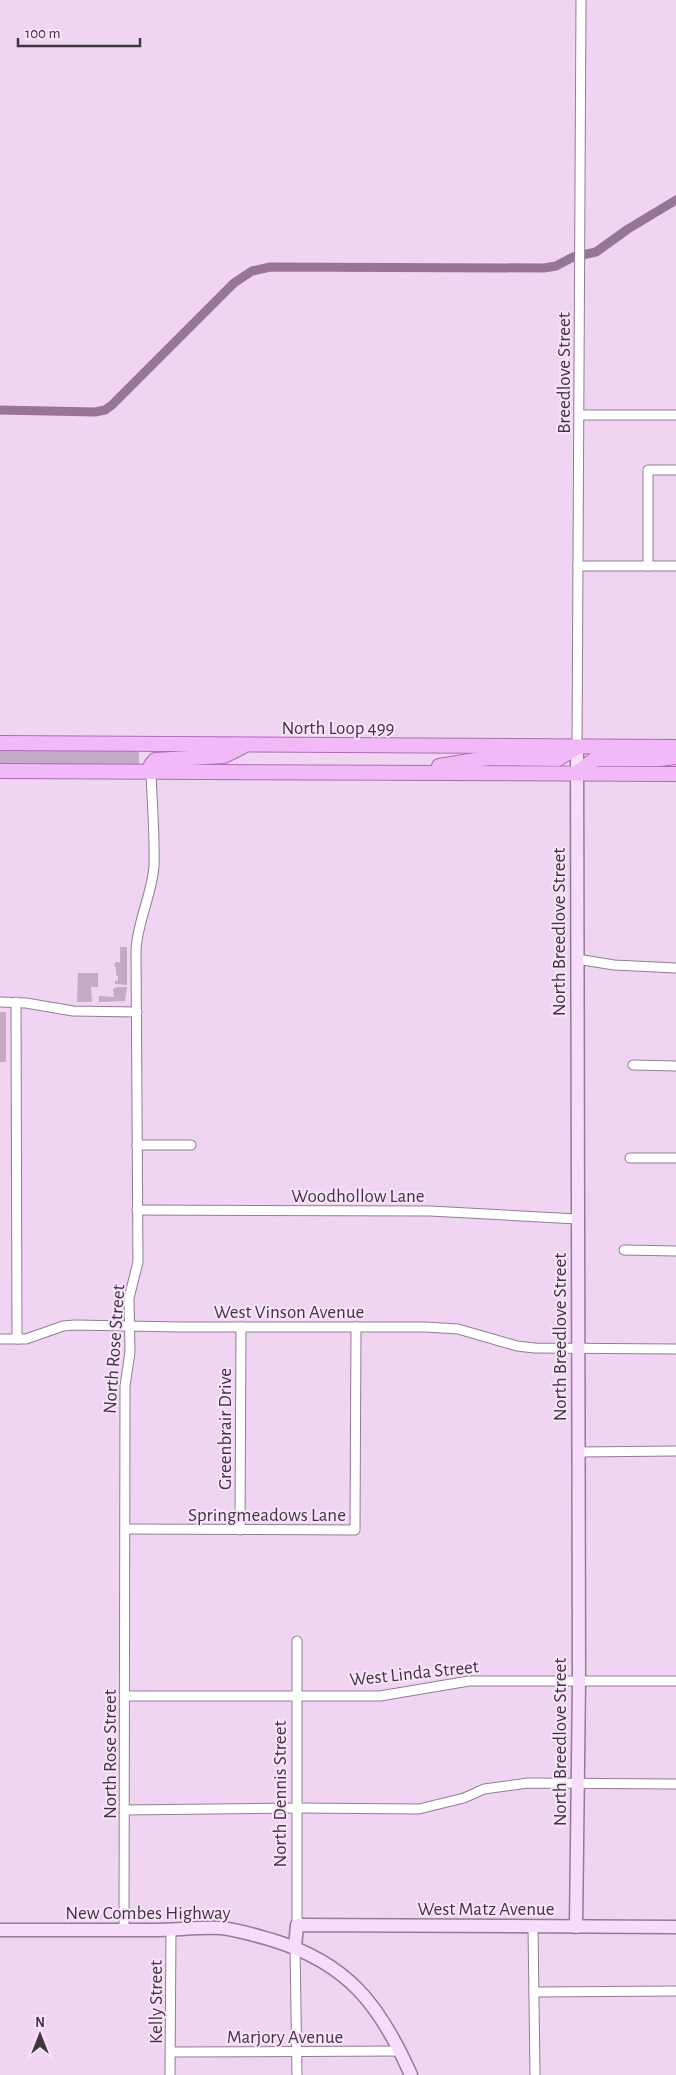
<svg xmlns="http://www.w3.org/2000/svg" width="676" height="2075" font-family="'Alegreya Sans',sans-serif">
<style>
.green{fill:#c5aac8}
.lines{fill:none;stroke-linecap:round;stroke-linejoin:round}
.canal{stroke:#967599;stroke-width:9}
.street-casing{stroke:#937c96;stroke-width:11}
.secondary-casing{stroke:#937c96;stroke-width:15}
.primary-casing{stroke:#ad6cb5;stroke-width:16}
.street{stroke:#fff;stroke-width:9}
.secondary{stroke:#f8dcfb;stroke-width:12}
.primary{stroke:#f1b9f8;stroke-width:14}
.labels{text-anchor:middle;stroke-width:4;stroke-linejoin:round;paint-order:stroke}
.street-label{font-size:19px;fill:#403541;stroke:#f9e4fb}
</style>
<rect width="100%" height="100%" fill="#efd5f2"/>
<g class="green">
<rect x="0" y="750" width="139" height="14"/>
<polygon points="120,947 127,947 127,985 115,984 115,981 118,981 118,976 116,975 116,968 114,965 116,962 120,962"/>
<polygon points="78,973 98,973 98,987 91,987 92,1002 77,1002"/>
<polygon points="117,987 127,987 125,1001 99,1002 99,996 114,997 113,989"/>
<rect x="0" y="1012" width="6" height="50"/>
</g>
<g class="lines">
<polyline class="canal" points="0,410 95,412 105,410 112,405 234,283 252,271 270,267 544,268 556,266 573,257 596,252 628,229 676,200"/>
<g class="street-casing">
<g id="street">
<polyline points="579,415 676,415"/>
<polyline points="578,566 676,566"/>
<polyline points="648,566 648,470 676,470"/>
<polyline points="577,747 581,0"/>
<polyline points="577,959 614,965 676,968"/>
<polyline points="0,1002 26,1003 73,1011 137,1012"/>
<polyline points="16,1002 17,1339"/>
<polyline points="633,1065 676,1066"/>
<polyline points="137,1145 191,1145"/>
<polyline points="630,1158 676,1158"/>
<polyline points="137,1210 430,1211 577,1219"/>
<polyline points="624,1250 676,1251"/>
<polyline points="0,1339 26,1339 63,1326 75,1325 179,1327 426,1327 458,1329 517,1346 535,1348 676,1349"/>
<polyline points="579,1452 676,1451"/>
<polyline points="125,1529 355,1530 356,1327"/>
<polyline points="240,1530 241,1327"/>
<polyline points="125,1696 380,1696 469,1681 676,1681"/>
<polyline points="125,1810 297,1808 419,1809 464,1798 484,1789 528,1783 676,1784"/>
<polyline points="297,1925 297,1641"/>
<polyline points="533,1927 535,2075"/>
<path d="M124 1930 125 1386 130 1352 129 1298 138 1262 136 949C138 920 152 894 154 866 155 835 152 803 151 772"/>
<polyline points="295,1947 297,2075"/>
<polyline points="534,1992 676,1991"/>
<polyline points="171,2052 399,2051"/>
<polyline points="170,2075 171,1930"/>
</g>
</g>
<g class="secondary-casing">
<g id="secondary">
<polyline points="576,1927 579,1681 577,747"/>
<path d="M0 1930C51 1930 101 1930 152 1930 175 1930 198 1927 221 1928 239 1930 255 1935 272 1940 348 1963 380 2005 411 2075"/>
<polyline points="295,1947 297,1925 676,1927"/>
</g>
</g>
<g class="primary-casing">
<g id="primary">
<polyline points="0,743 676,747"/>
<polyline points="439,766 488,758 558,759 577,747"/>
<polyline points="0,771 676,774"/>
<polyline points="151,772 151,765 155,760 224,756 242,747"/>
<polyline points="577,773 595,759 660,759 676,757"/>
</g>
</g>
<use href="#street" class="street"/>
<use href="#secondary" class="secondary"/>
<use href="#primary" class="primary"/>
</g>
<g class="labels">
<g class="street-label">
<text transform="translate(563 373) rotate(-90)" y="7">Breedlove Street</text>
<text x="338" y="734">North Loop 499</text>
<text transform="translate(558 932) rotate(-90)" y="7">North Breedlove Street</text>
<text x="358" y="1202">Woodhollow Lane</text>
<text x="289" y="1318">West Vinson Avenue</text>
<text transform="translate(559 1337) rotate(-90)" y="7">North Breedlove Street</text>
<text transform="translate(113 1349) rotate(-86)" y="7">North Rose Street</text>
<text transform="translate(224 1429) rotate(-90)" y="7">Greenbrair Drive</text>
<text x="267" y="1521">Springmeadows Lane</text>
<text transform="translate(414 1672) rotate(-6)" y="7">West Linda Street</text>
<text transform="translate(559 1742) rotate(-90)" y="7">North Breedlove Street</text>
<text transform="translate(109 1754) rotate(-90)" y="7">North Rose Street</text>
<text transform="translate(279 1794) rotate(-90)" y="7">North Dennis Street</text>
<text x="486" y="1915">West Matz Avenue</text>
<text x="148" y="1919">New Combes Highway</text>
<text transform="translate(155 2002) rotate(-90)" y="7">Kelly Street</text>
<text x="285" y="2043">Marjory Avenue</text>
</g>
</g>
<g transform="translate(40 2035)" stroke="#f9e4fb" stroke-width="4" paint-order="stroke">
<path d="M0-4L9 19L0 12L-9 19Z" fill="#403541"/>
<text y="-8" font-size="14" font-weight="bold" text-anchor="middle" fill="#403541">N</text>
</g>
<path d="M18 38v8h122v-8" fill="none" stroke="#403541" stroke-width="2.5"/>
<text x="25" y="38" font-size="15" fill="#403541" stroke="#f9e4fb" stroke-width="4" paint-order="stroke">100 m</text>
</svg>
